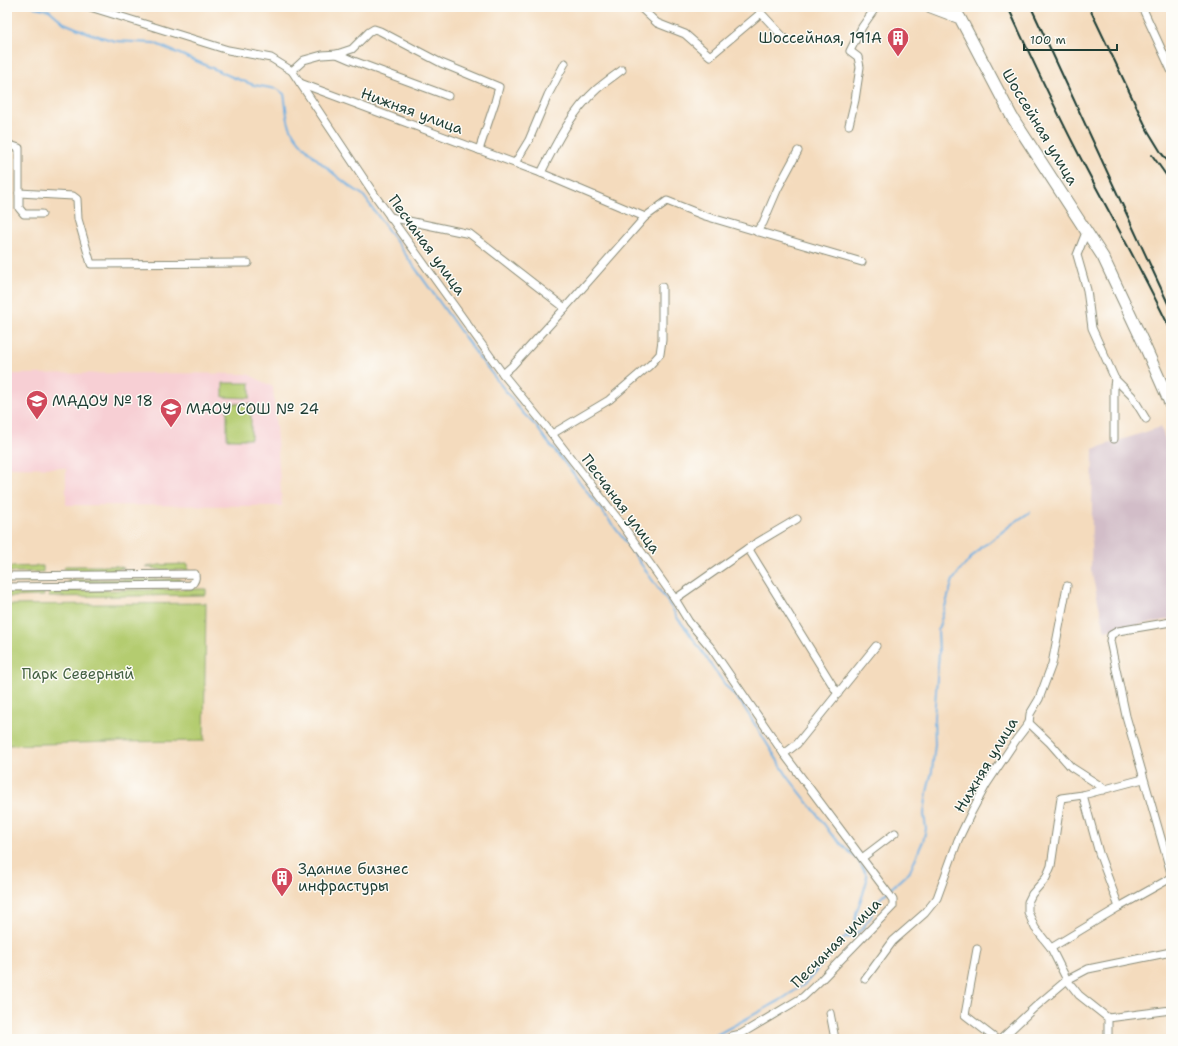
<svg xmlns="http://www.w3.org/2000/svg" width="1178" height="1046" font-family="'Shantell Sans',sans-serif">
<style>
.built{fill:#f7cfd4}
.industrial{fill:#d2bdc8}
.green{fill:#b4cc70;stroke:#6a8452}
.lines{fill:none;stroke-linecap:round;stroke-linejoin:round}
.stream{stroke:#6dafe2;stroke-width:2}
.street-casing{stroke:#8a8c78;stroke-width:9}
.secondary-casing{stroke:#8a8c78;stroke-width:12}
.primary-casing{stroke:#8a8c78;stroke-width:13}
.street{stroke:#fff;stroke-width:7}
.secondary{stroke:#fff;stroke-width:10}
.primary{stroke:#fff;stroke-width:11}
.rail{stroke:#1f3d34;stroke-width:2}
.labels{text-anchor:middle;stroke-width:3;stroke-linejoin:round;paint-order:stroke}
.poi-label{font-size:15px;fill:#1f3d34;stroke:#fdfcf7;text-anchor:start}
.street-label{font-size:15px;fill:#1f3d34;stroke:#fdfcf7}
.park-label{font-size:15px;fill:#446143;stroke:#fdfcf7}
</style>
<rect width="100%" height="100%" fill="#fdfcf7"/>
<filter id="ink" filterUnits="userSpaceOnUse"><feTurbulence type="fractalNoise" baseFrequency=".025" numOctaves="2"/><feDisplacementMap in="SourceGraphic" scale="8" xChannelSelector="R" yChannelSelector="G"/><feConvolveMatrix kernelMatrix="1 2 1 2 8 2 1 2 1" color-interpolation-filters="sRGB"/></filter>
<filter id="wash" filterUnits="userSpaceOnUse"><feTurbulence type="fractalNoise" baseFrequency=".012" numOctaves="4" result="noise"/><feDisplacementMap in="SourceGraphic" scale="16" xChannelSelector="R" yChannelSelector="G"/><feGaussianBlur stdDeviation="0.9" result="paint"/><feColorMatrix in="noise" values="0 0 0 0 0 0 0 0 0 0 0 0 0 0 0 0 0 1.4 0 .05"/><feComposite in="paint" operator="in"/></filter>
<g filter="url(#wash)">
<rect width="100%" height="100%" fill="#f4dbbd"/>
<g class="built">
<polygon points="153,373 248,374 273,387 282,506 66,505 66,468 7,467 7,374"/>
<polygon points="108,1036 108,1039 44,1039"/>
</g>
<polygon class="industrial" points="1161,427 1171,458 1171,619 1105,631 1091,570 1093,449"/>
<g class="green">
<polygon points="223,383 250,383 250,398 223,397"/>
<polygon points="227,403 251,404 251,439 227,439"/>
<polygon points="188,564 188,570 162,570 146,567 160,565"/>
<polygon points="43,566 43,572 7,572 7,567"/>
<polygon points="65,566 117,566 124,568 109,571 68,571 64,569"/>
<rect x="7" y="579" width="35" height="3"/>
<polygon points="180,579 180,582 68,583 68,580"/>
<polygon points="206,589 206,595 49,597 49,591"/>
<polygon points="7,591 43,591 44,596 7,597"/>
<polygon points="206,603 204,741 113,742 7,745 7,605"/>
</g>
<g class="lines">
<g class="stream">
<path d="M34 7 49 10 64 23 88 33 115 41 154 43 203 64 232 77 254 85 277 89 284 94C286 104 286 115 289 124 296 146 344 183 363 195L478 356 522 412 536 426 546 440 569 468 622 537 672 608 678 619 687 630 726 686 742 704 788 777 817 814 831 834 858 860 866 874 867 880 863 894 856 913 855 926 805 984 779 1001 709 1039"/>
<polyline points="846,938 854,935 861,930 871,917 875,903 910,871 923,841 926,829 924,814 927,792 932,771 935,744 934,717 939,653 938,630 953,580 962,568 981,547 988,543 1012,524 1030,512"/>
</g>
</g>
</g>
<g filter="url(#ink)">
<g class="lines">
<g class="street-casing">
<g id="street">
<polyline points="90,7 228,50 271,58 292,71 376,197 503,374 552,434 621,523 675,599 689,622 712,649 784,754 891,897 893,900 893,906 821,980 803,997 741,1034 732,1036 728,1039"/>
<polyline points="640,7 657,23 685,34 710,56 761,13 757,7"/>
<polyline points="1142,7 1171,70"/>
<polyline points="761,13 786,40"/>
<polyline points="337,54 352,49 369,32 374,29 380,31 441,63 499,87 495,102 479,150"/>
<polyline points="292,71 304,60 322,55 337,54 351,60 448,96"/>
<polyline points="300,83 541,173 645,217 667,201 705,216 862,262"/>
<polyline points="849,125 855,100 860,67 858,57 850,51 862,27 876,7"/>
<polyline points="7,144 19,148 19,208 24,214 42,214"/>
<polyline points="515,163 529,140 548,95 565,63"/>
<path d="M541 173C556 143 572 111 597 89 605 82 614 76 622 70"/>
<polyline points="19,193 73,196 77,199 78,219 91,264 248,263"/>
<polyline points="390,217 470,234 565,308"/>
<polyline points="1087,230 1077,255 1087,290 1092,328 1115,379 1132,396 1146,419"/>
<polyline points="757,232 759,228 763,223 778,188 798,151"/>
<polyline points="503,374 512,366 565,308 645,217"/>
<polyline points="552,434 609,400 650,365 660,354 662,340 662,287"/>
<polyline points="1114,439 1114,386 1115,379"/>
<polyline points="748,548 838,694"/>
<path d="M7 576 195 574C196 579 195 582 191 585L7 587"/>
<polyline points="675,599 748,548 797,519"/>
<polyline points="1171,622 1118,631 1111,635 1110,641 1126,716 1171,873"/>
<polyline points="1029,723 1050,743 1071,767 1102,787 1103,790"/>
<polyline points="784,754 797,744 876,646"/>
<polyline points="1083,795 1099,853 1119,907"/>
<polyline points="862,858 895,833"/>
<polyline points="1051,948 1119,907 1171,878"/>
<polyline points="977,949 965,1015 996,1039"/>
<polyline points="865,979 893,941 925,913 937,898 958,840 972,811 986,785 1016,740 1029,723 1030,714 1039,699 1052,664 1067,586"/>
<polyline points="830,1013 835,1039"/>
<polyline points="1108,1018 1171,1010"/>
<polyline points="1001,1039 1034,1008 1067,980 1088,969 1171,952"/>
<polyline points="1108,1039 1108,1018 1079,995 1067,980 1051,948 1035,928 1028,912 1028,902 1032,894 1046,878 1051,866 1061,798 1083,795 1143,779"/>
</g>
</g>
<g class="secondary-casing">
<polyline id="secondary" points="955,7 960,18"/>
</g>
<g class="primary-casing">
<polyline id="primary" points="931,7 960,18 1012,117 1103,257 1143,342 1171,405"/>
</g>
<use href="#street" class="street"/>
<use href="#secondary" class="secondary"/>
<use href="#primary" class="primary"/>
<g class="rail">
<path d="M1008 7C1030 55 1052 102 1076 149 1107 210 1142 269 1171 331"/>
<polyline points="1031,7 1171,310"/>
<polyline points="1089,7 1148,131 1162,154 1171,165"/>
<polyline points="1152,155 1171,182"/>
</g>
</g>
</g>
<defs>
<g id="building-pin" transform="scale(1.15)"><path d="M0 17L-7.5 6A9.5 9.5 0 1 1 7.5 6Z" fill="#d1495b" stroke="#fdfcf7"/><path d="M-4-6H4V6H1V3H-1V6H-4ZM-2.5-4.3h1.7v1.8h-1.7ZM.8-4.3h1.7v1.8H.8ZM-2.5-1h1.7V.8h-1.7ZM.8-1h1.7V.8H.8Z" fill="#fff"/></g>
<g id="school-pin" transform="scale(1.15)"><path d="M0 17L-7.5 6A9.5 9.5 0 1 1 7.5 6Z" fill="#d1495b" stroke="#fdfcf7"/><path d="M0-5L7-2L0 1L-7-2ZM-4 1L0 2.5L4 1V4Q0 6-4 4Z" fill="#fff"/></g>
</defs>
<g fill-rule="evenodd">
<use href="#building-pin" x="898" y="38"/>
<use href="#school-pin" x="37" y="401"/>
<use href="#school-pin" x="171" y="409"/>
<use href="#building-pin" x="282" y="878"/>
</g>
<g class="labels">
<g class="poi-label">
<text x="882" y="43" text-anchor="end">Шоссейная, 191А</text>
<text x="52" y="406">МАДОУ № 18</text>
<text x="186" y="414">МАОУ СОШ № 24</text>
<text x="298" y="874">Здание бизнес<tspan x="298" dy="17">инфрастуры</tspan></text>
</g>
<g class="street-label">
<text transform="translate(412 111) rotate(20)" y="5">Нижняя улица</text>
<text transform="translate(1040 127) rotate(59)" y="5">Шоссейная улица</text>
<text transform="translate(427 245) rotate(54)" y="5">Песчаная улица</text>
<text transform="translate(621 504) rotate(53)" y="5">Песчаная улица</text>
<text transform="translate(986 765) rotate(-59)" y="5">Нижняя улица</text>
<text transform="translate(836 943) rotate(-45)" y="5">Песчаная улица</text>
</g>
<g class="park-label">
<text x="78" y="679">Парк Северный</text>
</g>
</g>
<rect width="1178" height="1046" fill="none" stroke="#fdfcf7" stroke-width="24"/>
<path d="M1024 44v6h93v-6" fill="none" stroke="#1f3d34" stroke-width="2"/>
<text x="1030" y="44" font-size="12" fill="#1f3d34" stroke="#fdfcf7" stroke-width="3" paint-order="stroke">100 m</text>
</svg>
